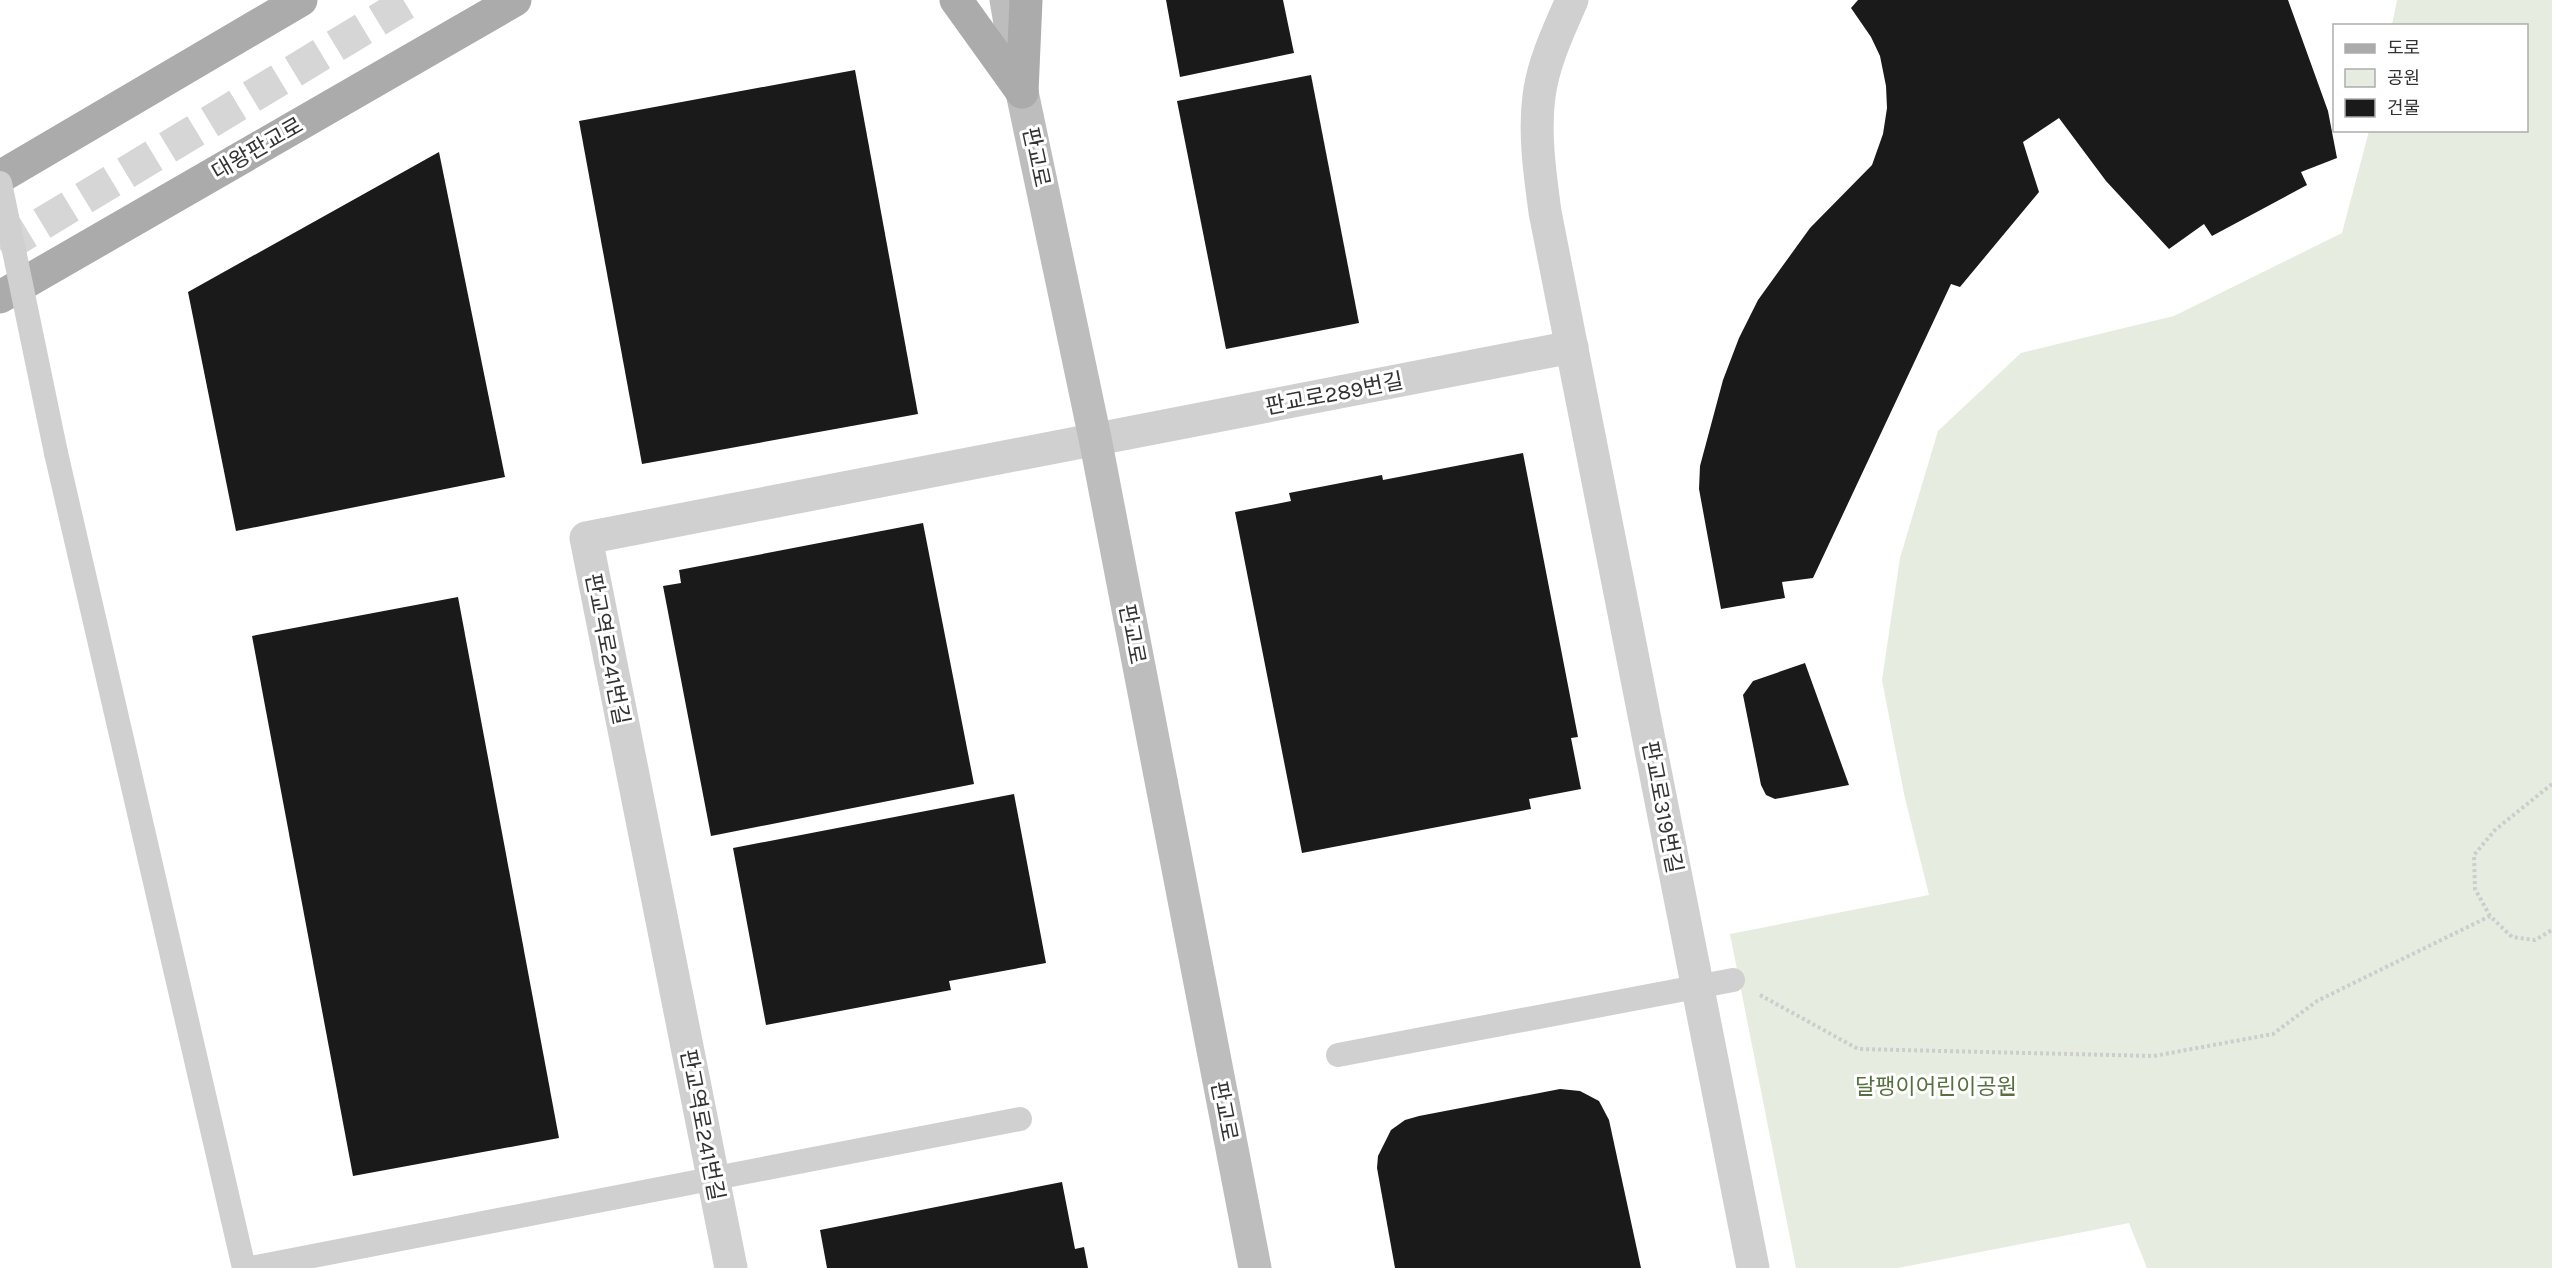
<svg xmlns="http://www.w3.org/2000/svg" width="2552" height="1268" font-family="Karla,'Noto Sans KR',sans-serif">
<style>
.green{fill:#e6ecdf}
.building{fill:#1a1a1a}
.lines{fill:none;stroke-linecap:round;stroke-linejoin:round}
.primary-tunnel{stroke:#d6d6d6;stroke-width:33;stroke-dasharray:33 16;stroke-linecap:butt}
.path{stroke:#cdcdcd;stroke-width:4;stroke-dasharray:3 3;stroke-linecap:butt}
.pedestrian{stroke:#d0d0d0;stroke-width:24}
.minor{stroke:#d0d0d0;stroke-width:33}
.secondary{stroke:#bdbdbd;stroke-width:33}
.primary{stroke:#ababab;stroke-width:33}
.pedestrian-bridge{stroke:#d0d0d0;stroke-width:24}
.labels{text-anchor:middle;stroke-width:6;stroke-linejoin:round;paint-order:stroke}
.street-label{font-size:22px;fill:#333;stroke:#fff}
.park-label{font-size:22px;fill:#56703f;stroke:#fff}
</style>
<rect width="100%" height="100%" fill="#fff"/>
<polygon class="green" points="2397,0 2552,0 2552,1268 2147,1268 2129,1223 1898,1268 1796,1268 1730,934 1929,895 1904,794 1882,680 1900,558 1938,431 2021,353 2174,316 2342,233 2369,131 2526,130 2526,26 2392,25"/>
<g class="building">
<polygon points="1166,0 1283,0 1294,53 1180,77"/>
<polygon points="1858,0 2288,0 2328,111 2337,158 2301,172 2307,185 2212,236 2204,224 2169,249 2106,181 2059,118 2023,142 2039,192 1960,287 1951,284 1813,578 1782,582 1785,598 1721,609 1699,489 1700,466 1723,380 1739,338 1758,300 1810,228 1872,165 1883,134 1887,108 1886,86 1880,56 1871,37 1851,8"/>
<polygon points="855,70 918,414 642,464 579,121"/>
<polygon points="1311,75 1359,323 1226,349 1177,101"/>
<polygon points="439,152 505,477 236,531 188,292"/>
<polygon points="1523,453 1578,737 1571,738 1581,789 1529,799 1531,809 1302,853 1235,512 1291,501 1289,493 1382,475 1383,480"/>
<polygon points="923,523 974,784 711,836 663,586 681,583 679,570"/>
<polygon points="458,597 559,1138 353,1176 252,636"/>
<polygon points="1805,663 1849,785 1775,799 1766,795 1761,785 1743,695 1753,681"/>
<polygon points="1014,794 1046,963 949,981 951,990 766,1025 733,848"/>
<polygon points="1560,1089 1580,1091 1599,1101 1609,1120 1641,1268 1395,1268 1377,1168 1378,1156 1391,1130 1405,1120 1419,1116"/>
<polygon points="1062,1182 1075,1249 1084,1247 1088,1268 827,1268 820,1230"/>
</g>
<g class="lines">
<polyline class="primary-tunnel" points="0,249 411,0"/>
<g class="path">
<polyline points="2552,784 2495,830 2474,855 2475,889 2490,916 2512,937 2535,940 2552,930"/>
<polyline points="1760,995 1858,1049 2154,1056 2273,1034 2317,1001 2490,916"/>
</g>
<g class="pedestrian">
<polyline points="56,453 244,1268"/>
<polyline points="1338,1055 1733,980"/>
<polyline points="251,1268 1020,1119"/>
</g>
<g class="minor">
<path d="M1572 0C1559 30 1543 63 1539 96 1534 134 1540 174 1545 212L1753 1268"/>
<polyline points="731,1268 586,538 1572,347"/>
</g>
<polyline class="secondary" points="1006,0 1022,92 1095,438 1255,1268"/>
<g class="primary">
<polyline points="956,0 1022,92"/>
<polyline points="1022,92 1026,0"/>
<polyline points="0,177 301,0"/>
<polyline points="0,297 515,0"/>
</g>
<polyline class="pedestrian-bridge" points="0,183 56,453"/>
</g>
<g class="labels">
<g class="street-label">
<text transform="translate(257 148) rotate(-30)" y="8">대왕판교로</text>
<text transform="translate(1037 157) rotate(78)" y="8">판교로</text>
<text transform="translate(1334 393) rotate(-11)" y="8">판교로289번길</text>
<text transform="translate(1133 634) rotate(79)" y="8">판교로</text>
<text transform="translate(608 649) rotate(79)" y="8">판교역로241번길</text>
<text transform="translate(1663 807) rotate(79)" y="8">판교로319번길</text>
<text transform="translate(1225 1111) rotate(79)" y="8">판교로</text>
<text transform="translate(703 1125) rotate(79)" y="8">판교역로241번길</text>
</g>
<g class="park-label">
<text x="1936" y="1094">달팽이어린이공원</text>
</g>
</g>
<rect x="2333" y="24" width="195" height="108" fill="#ffffff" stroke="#adadad" stroke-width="1.5"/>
<rect x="2345" y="44" width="30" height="9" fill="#ababab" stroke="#adadad" stroke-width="1.5"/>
<text x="2387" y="54" font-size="18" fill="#333333">도로</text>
<rect x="2345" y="69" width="30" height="18" fill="#e6ecdf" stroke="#adadad" stroke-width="1.5"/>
<text x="2387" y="84" font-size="18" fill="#333333">공원</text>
<rect x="2345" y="99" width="30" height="18" fill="#1a1a1a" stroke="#adadad" stroke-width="1.5"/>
<text x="2387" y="114" font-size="18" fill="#333333">건물</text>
</svg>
